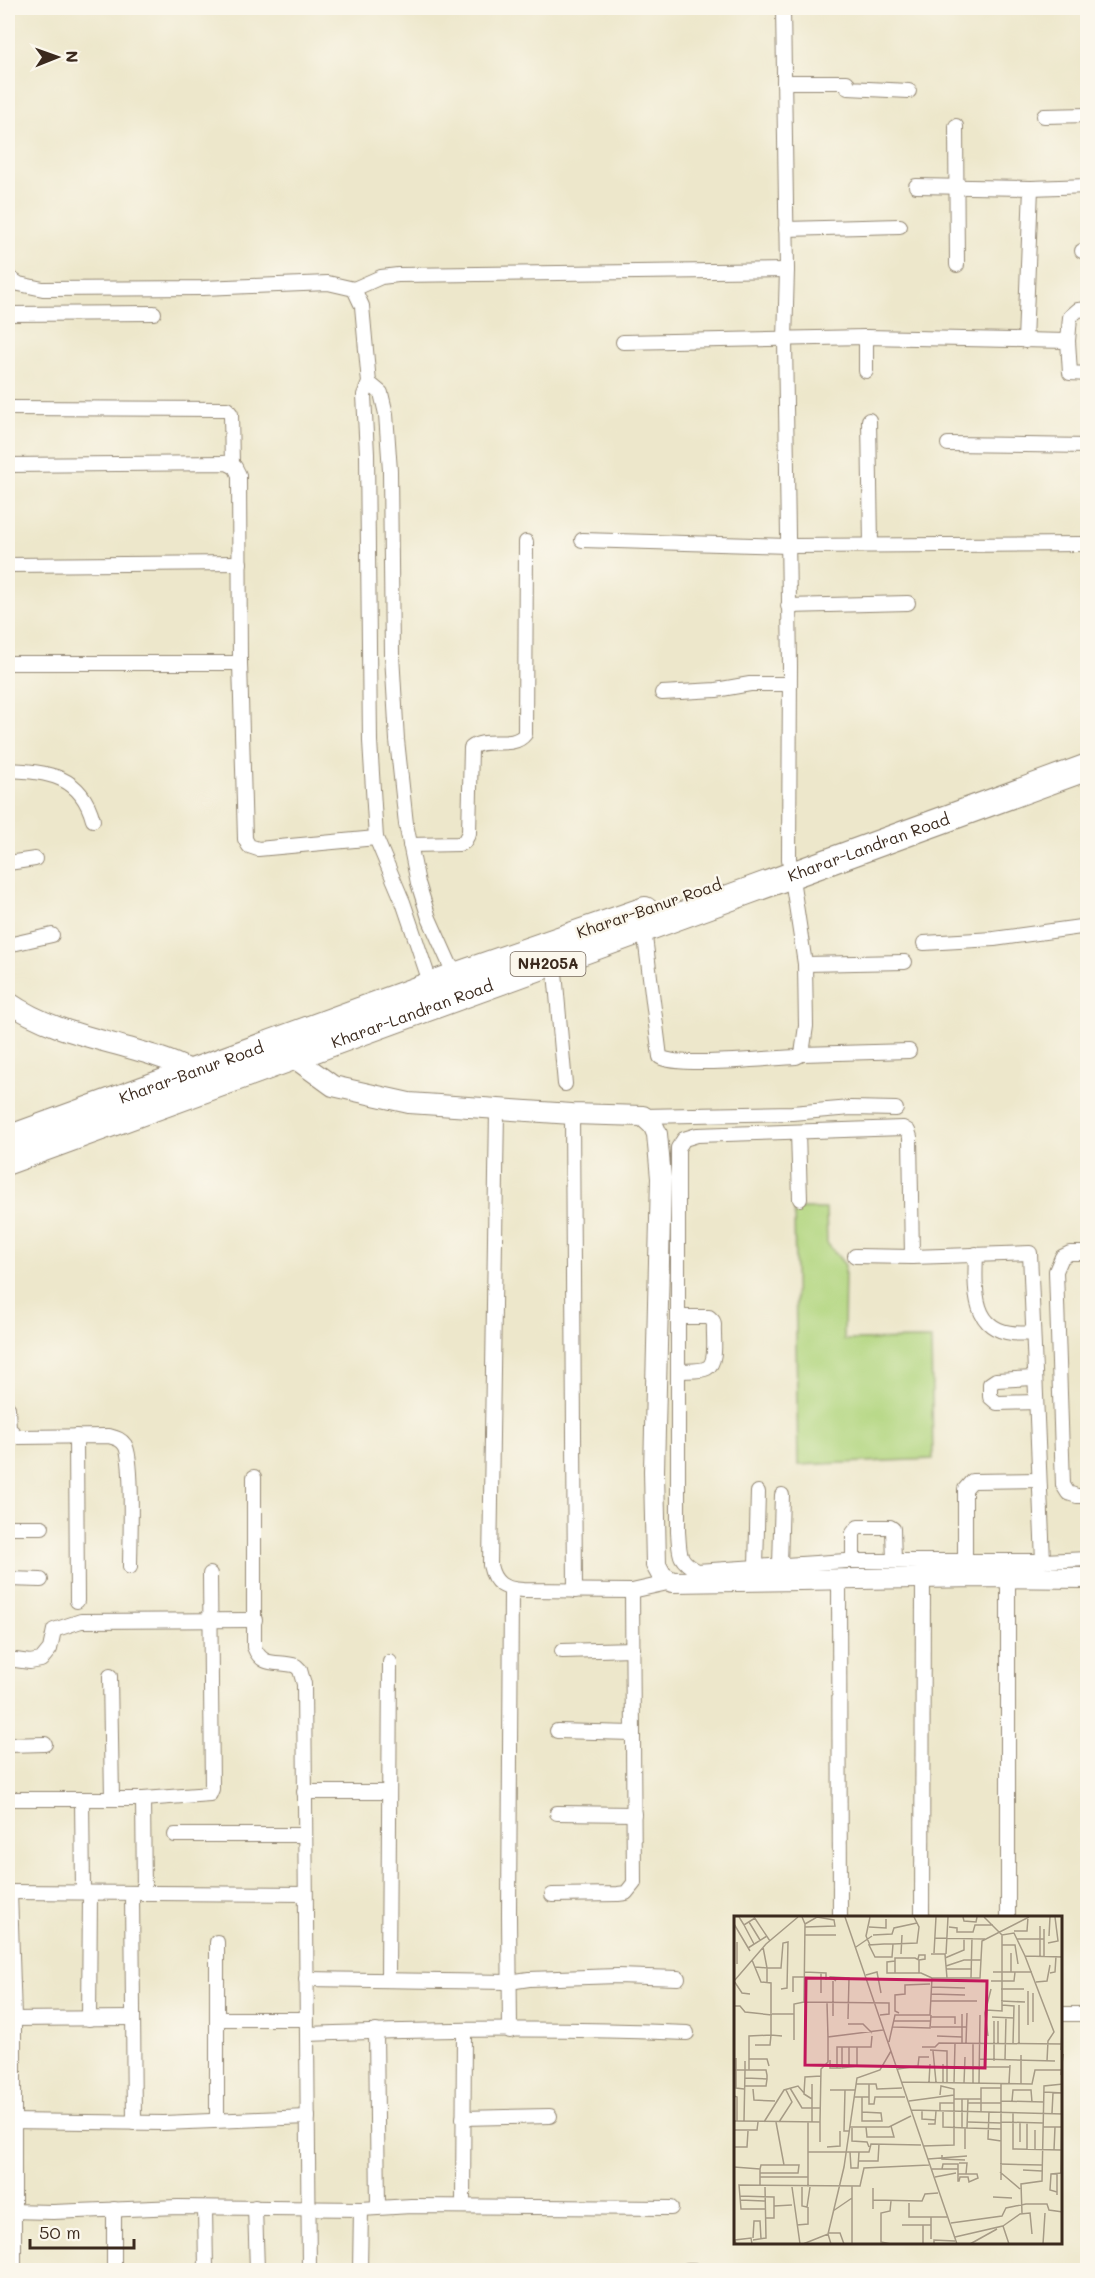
<svg xmlns="http://www.w3.org/2000/svg" width="1095" height="2278" font-family="Mali,sans-serif">
<style>
.green{fill:#b2d680;stroke:#76804f;stroke-width:1.5}
.lines{fill:none;stroke-linecap:round;stroke-linejoin:round}
.street-casing{stroke:#948874;stroke-width:16}
.secondary-casing{stroke:#948874;stroke-width:22}
.highway-casing{stroke:#948874;stroke-width:28}
.street{stroke:#fff;stroke-width:14}
.secondary{stroke:#fff;stroke-width:20}
.highway{stroke:#fff;stroke-width:26}
.labels{text-anchor:middle;stroke-width:5;stroke-linejoin:round;paint-order:stroke}
.shield{fill:#fbf7ec;stroke:#75685c;stroke-width:1.5}
.shield-label{font-size:15px;font-weight:bold;fill:#3b2a1e}
.street-label{font-size:16px;fill:#3b2a1e;stroke:#fbf7ec}
.inset-road{fill:none;stroke:#a69b86;stroke-width:1.5}
.view{fill:#c2185b;fill-opacity:0.15;stroke:#c2185b;stroke-width:3}
.inset-edge{fill:none;stroke:#3b2a1e;stroke-width:3}
</style>
<rect width="100%" height="100%" fill="#fbf7ec"/>
<filter id="ink" filterUnits="userSpaceOnUse"><feTurbulence type="fractalNoise" baseFrequency=".0167" numOctaves="2"/><feDisplacementMap in="SourceGraphic" scale="12" xChannelSelector="R" yChannelSelector="G"/><feConvolveMatrix kernelMatrix="1 2 1 2 8 2 1 2 1" color-interpolation-filters="sRGB"/></filter>
<filter id="wash" filterUnits="userSpaceOnUse"><feTurbulence type="fractalNoise" baseFrequency=".008" numOctaves="4" result="noise"/><feDisplacementMap in="SourceGraphic" scale="24" xChannelSelector="R" yChannelSelector="G"/><feGaussianBlur stdDeviation="1.35" result="paint"/><feColorMatrix in="noise" values="0 0 0 0 0 0 0 0 0 0 0 0 0 0 0 0 0 1.4 0 .05"/><feComposite in="paint" operator="in"/></filter>
<g filter="url(#wash)">
<rect width="100%" height="100%" fill="#ede7cb"/>
<polygon class="green" points="794,1209 826,1209 827,1243 845,1265 844,1340 931,1339 933,1459 798,1465"/>
</g>
<g filter="url(#ink)">
<g class="lines">
<g class="street-casing">
<g id="street">
<polyline points="784,82 847,82 848,88 909,91"/>
<polyline points="1044,116 1088,115"/>
<polyline points="956,126 957,265"/>
<polyline points="916,186 1031,188 1088,186"/>
<polyline points="786,229 900,226"/>
<polyline points="1082,251 1088,251"/>
<polyline points="8,277 19,284 43,289 203,288 328,283 354,289 362,306 369,383 364,395 367,454 370,741 376,838 403,902 431,985"/>
<polyline points="354,289 381,277 398,275 787,270"/>
<polyline points="1088,309 1078,310 1070,317 1068,341 1070,373 1088,374"/>
<polyline points="8,314 154,313"/>
<polyline points="1025,341 1031,188"/>
<polyline points="623,342 866,337 1068,341"/>
<polyline points="866,371 866,337"/>
<polyline points="369,383 381,393 386,414 390,471 392,655 397,740 406,824 418,883 429,918 455,976"/>
<polyline points="8,408 227,409 231,414 232,465"/>
<polyline points="869,420 871,545"/>
<polyline points="948,444 1088,446"/>
<polyline points="8,465 227,463 235,467 239,475 240,663 245,839 249,846 258,849 376,838"/>
<polyline points="582,540 788,546 1088,544"/>
<polyline points="8,565 240,563"/>
<polyline points="788,606 908,603"/>
<polyline points="8,663 240,663"/>
<polyline points="662,693 716,690 750,684 789,684"/>
<path d="M8 770C48 772 81 775 93 820"/>
<path d="M410 845 459 844 464 842 469 833 471 748C485 736 513 750 525 734L526 542"/>
<polyline points="8,863 35,859"/>
<path d="M644 929 660 1057C679 1068 770 1058 796 1057L802 1054 806 1026 805 964 789 859 790 667 785 340 787 270 783 8"/>
<polyline points="924,943 994,939 1088,926"/>
<polyline points="8,945 52,935"/>
<polyline points="554,961 565,1084"/>
<polyline points="805,964 905,962"/>
<polyline points="802,1054 909,1051"/>
<path d="M497 1110 490 1565C494 1584 504 1589 523 1590L632 1591 672 1582"/>
<polyline points="572,1114 575,1591"/>
<polyline points="643,1116 792,1113 851,1108 896,1109"/>
<polyline points="798,1132 800,1199"/>
<polyline points="1088,1253 1070,1253 1062,1257 1056,1271 1063,1485 1068,1493 1077,1496 1088,1496"/>
<path d="M976 1254C974 1300 974 1339 1032 1333"/>
<polyline points="855,1256 912,1257"/>
<path d="M678 1317H709L713 1321 714 1325C713 1336 718 1362 707 1368 700 1372 686 1370 678 1371"/>
<polyline points="1034,1378 996,1380 990,1384 990,1397 997,1403 1036,1402"/>
<path d="M8 1408 9 1429 18 1437 109 1436C116 1438 121 1439 125 1445 134 1460 130 1545 130 1567"/>
<polyline points="76,1436 77,1601"/>
<path d="M254 1477V1647C263 1669 278 1660 296 1666L300 1670 304 1684 309 2270"/>
<polyline points="8,1527 42,1527"/>
<polyline points="853,1561 853,1533 858,1527 890,1527 893,1529 894,1561"/>
<polyline points="965,1561 965,1489 972,1481 1039,1480"/>
<path d="M1043 1561 1030 1253 912 1257 910 1137 908 1131 903 1128 697 1135 684 1139 678 1148V1532C680 1554 677 1559 697 1571L846 1561H1043L1088 1559"/>
<polyline points="780,1565 782,1495"/>
<polyline points="756,1566 758,1492"/>
<polyline points="1008,1578 1008,1918"/>
<polyline points="8,1579 41,1580"/>
<polyline points="839,1580 840,1918"/>
<polyline points="562,1651 633,1649"/>
<polyline points="8,1659 30,1662 41,1660 50,1649 54,1630 81,1621 255,1620"/>
<polyline points="110,1676 112,1799"/>
<polyline points="557,1731 633,1733"/>
<polyline points="8,1745 45,1744"/>
<polyline points="304,1792 389,1792"/>
<polyline points="8,1799 143,1799 210,1794 212,1789 210,1574"/>
<polyline points="82,1799 83,1892"/>
<polyline points="143,1799 144,1893"/>
<polyline points="557,1813 634,1814"/>
<polyline points="175,1835 305,1835"/>
<polyline points="8,1892 305,1894"/>
<polyline points="10,1892 14,2018 14,2270"/>
<polyline points="132,1893 134,2123"/>
<polyline points="552,1895 618,1894 626,1893 634,1883 632,1591"/>
<polyline points="922,1918 923,1578"/>
<polyline points="306,1979 509,1982 529,1979 617,1976 678,1978"/>
<polyline points="388,1980 390,1662"/>
<polyline points="1060,2014 1088,2014"/>
<polyline points="8,2019 132,2018"/>
<polyline points="89,2019 90,1893"/>
<polyline points="217,2019 306,2019"/>
<polyline points="376,2031 378,2207"/>
<polyline points="510,2031 509,1915 511,1590"/>
<path d="M307 2034C433 2029 561 2027 687 2033"/>
<polyline points="463,2118 550,2116"/>
<polyline points="217,2119 217,1942"/>
<polyline points="8,2121 164,2123 308,2117"/>
<polyline points="463,2206 464,2031"/>
<polyline points="255,2207 257,2270"/>
<polyline points="205,2208 206,2270"/>
<polyline points="114,2209 114,2270"/>
<polyline points="8,2211 53,2212 178,2207 361,2209 411,2206 671,2208"/>
<polyline points="360,2270 361,2209"/>
<polyline points="688,2270 693,2270"/>
</g>
</g>
<g class="secondary-casing">
<g id="secondary">
<path d="M8 1002C64 1041 134 1041 194 1072L196 1080"/>
<polyline points="293,1057 333,1086 409,1103 572,1114 643,1116 653,1125 657,1134 661,1178 654,1471 656,1565 662,1576 672,1582 977,1577 1088,1578"/>
</g>
</g>
<g class="highway-casing">
<g id="highway">
<path id="s1" d="M8 1139 455 976 645 910"/>
<path id="s2" d="M8 1161 1088 767"/>
</g>
</g>
<use href="#street" class="street"/>
<use href="#secondary" class="secondary"/>
<use href="#highway" class="highway"/>
</g>
</g>
<g class="labels">
<rect class="shield" x="510.5" y="952" width="75" height="24" rx="4.5"/>
<g class="shield-label">
<text x="548" y="969">NH205A</text>
</g>
<g class="street-label">
<text dy="6" stroke="none"><textPath href="#s2" startOffset="916">Kharar-Landran Road</textPath></text>
<text transform="translate(649 908) rotate(-19)" y="6">Kharar-Banur Road</text>
<text dy="6" stroke="none"><textPath href="#s2" startOffset="430">Kharar-Landran Road</textPath></text>
<text dy="6" stroke="none"><textPath href="#s1" startOffset="195">Kharar-Banur Road</textPath></text>
</g>
</g>
<g transform="translate(734 1916)">
<rect width="328" height="328" fill="#ede7cb"/>
<path class="inset-road" d="M5 1 10 9 21 2M20 1 36 25M68 1 71 8 70 86 155 87V98L146 99M111 1 223 328M229 1 230 5 242 6 243 1M250 1 268 19 280 17 291 40 320 116 314 125 313 145M15 6 26 24M0 8 16 35M71 8 83 1 100 4 101 10 71 11M10 9 20 28M135 11 152 12V3M215 11 223 12V16H239L241 9H259M310 13V40M280 15H293L294 1M71 19H102M139 19 158 18 160 12 183 7M315 20 316 1M201 22 251 23M283 23H310M3 26V48M314 27 324 25 321 1M150 28H159L158 41H141L135 29ZM159 28 183 27 185 11 180 1M136 29 132 20 136 1M268 29H281L284 48M122 31 138 20M14 32 33 20M200 37 202 1M167 38 168 19M197 38H211L213 62M212 38 214 1M291 40 329 41M306 40V10M211 42 230 34V22M184 43 185 39H191V43L185 44M161 45 153 46V57H187L198 62M212 50 230 44H247M21 51 33 52 29 31M212 53H238M71 56 92 57V64M259 56H298M277 56V37M161 57V42H181L185 44V57M316 57 321 56 322 40M132 59 143 56 147 77M237 62 238 22M102 65 97 61 115 62 114 103M257 65H280L281 56M33 66V52H47L49 27 54 26 53 72 47 73M302 66 313 65 316 49M197 71 231 72M267 73H290M59 76V61H71M87 77V57M299 77V106M16 78 8 77 0 65 32 28 64 1M197 78 231 79M197 85H243M267 85 291 86M93 87 94 121M268 89 280 90 279 128M0 90H6L11 96 38 99M252 94 268 95V19M165 97 161 95V79L171 78V69L196 68M38 98H60M99 100V65M197 101H221V108M258 101 280 102M160 105H197M114 108H129L138 117M294 109V75M159 111 196 112 197 99M197 111H232M203 120 228 121M254 120 251 97 257 73M60 124V88L70 86M155 126 161 99H196L198 62H246L248 25 295 1M228 127V98M232 127 233 97M264 128V105M285 128V89M21 129H36L37 119 48 120M123 131V150L108 152V131H137L138 120M188 131H201L205 127 329 128M196 134 213 135V167M327 134 328 116M199 135 202 166M287 139V168M2 142V172L10 173M15 143H33L35 150M246 143 321 145M96 144V152H107M271 144 272 101M11 145V154H32L33 159V163L11 162M260 145V105M209 148V167M115 151V131M220 151H276M103 152V131H108M164 153 184 150 185 141H195M0 154H11L10 205M15 154V120L37 119V67L27 66 18 44M327 159 329 138M167 166 298 168 301 154H327M195 166 196 148M220 167 221 127M230 167 231 141M239 167V127M245 167 246 99M275 167 276 149M122 168H135V181M135 168H142L143 173 168 172M10 170H32L33 163M56 172 68 192H86M19 173 20 184 41 185M96 174H121M111 174 110 215H115M310 176 329 177M0 180 3 181V205M120 181H135V188H140L141 181H171M128 181V196L147 197 148 205H128V196M78 183 70 178 71 161 87 160M220 183H247M175 185 220 179M267 185 310 186M278 185 279 174H297L298 186M234 187H267M177 194 329 198M188 194V203L202 204M206 195V187H220M209 195V211L233 212 234 183M247 196V172H267M255 196 254 223 267 225M279 196V233L327 234M318 197 319 177M0 205 86 206 87 153 94 146V121L149 114M30 206 50 174 64 170 70 177M42 206 50 249M45 206 58 186 52 174M78 206V168M86 206V226M234 206 267 207M267 206 309 207M194 208H201L202 195M116 211H155L177 200M132 211 133 221H160L157 210M309 211H328M118 212V225L133 226 135 231M228 212V183M233 212 267 213M0 214H23L24 206M286 226V206M189 230 220 229V173L207 170 206 179M0 231H13L14 215M93 231 106 230V215M231 233V212M293 234V206M301 234V214M320 234 321 211M74 236H135L137 228 187 229M116 236 117 252H124L125 236M208 239V243L231 244M194 243 233 240M124 245H144L145 228M225 247H233L232 258M266 248 308 249M0 251 26 253M198 253H224V265H225L226 261H234L235 266 244 262 243 258H224M208 253 209 248H224V253M289 254 308 255M266 256 286 273M26 257H64L65 249H27L26 253V270M327 257 328 198M26 261H74M201 261 222 257M267 264V167M58 271 66 328M68 271V290L73 291 76 271M74 271V206M323 276 316 274 317 258 328 257M323 279V257M6 280 40 281V302H31M259 281 278 282M6 284 31 285M139 284 188 285 191 278 204 277M175 287V301H213M40 290 58 289M31 293H7L5 269 126 270 130 252 195 249M139 293V272M99 295 118 282M288 297 287 268 308 265 310 170 329 168M197 301V323M217 307 268 300 272 292 292 288H313L315 294 329 296M63 309 74 308V291M168 309H197M269 310 286 298 296 297 298 318M94 317H106L110 328M94 318 110 251 123 162 146 154 157 135M221 321 269 310 275 328M19 322 20 305H26L27 323M19 324 32 322 31 271M2 328 1 324 17 322 18 328M69 328 94 318 97 328M118 328V270M157 328 147 326V297L156 295 157 285M189 328V309M200 328V324L221 325M236 328 263 313M309 328 311 297"/>
<path class="view" d="M72 62 253 65 251 152 71 149Z"/>
<rect width="328" height="328" class="inset-edge"/>
</g>
<rect width="1095" height="2278" fill="none" stroke="#fbf7ec" stroke-width="30"/>
<g transform="translate(57 57) rotate(89)" stroke="#fbf7ec" stroke-width="4.5" paint-order="stroke">
<path d="M0-4.5L10 22L0 15L-10 22Z" fill="#3b2a1e"/>
<text y="-9" font-size="16" font-weight="bold" text-anchor="middle" fill="#3b2a1e">N</text>
</g>
<path d="M30 2239v9h104v-9" fill="none" stroke="#3b2a1e" stroke-width="3"/>
<text x="39" y="2239" font-size="18" fill="#3b2a1e" stroke="#fbf7ec" stroke-width="4.5" paint-order="stroke">50 m</text>
</svg>
